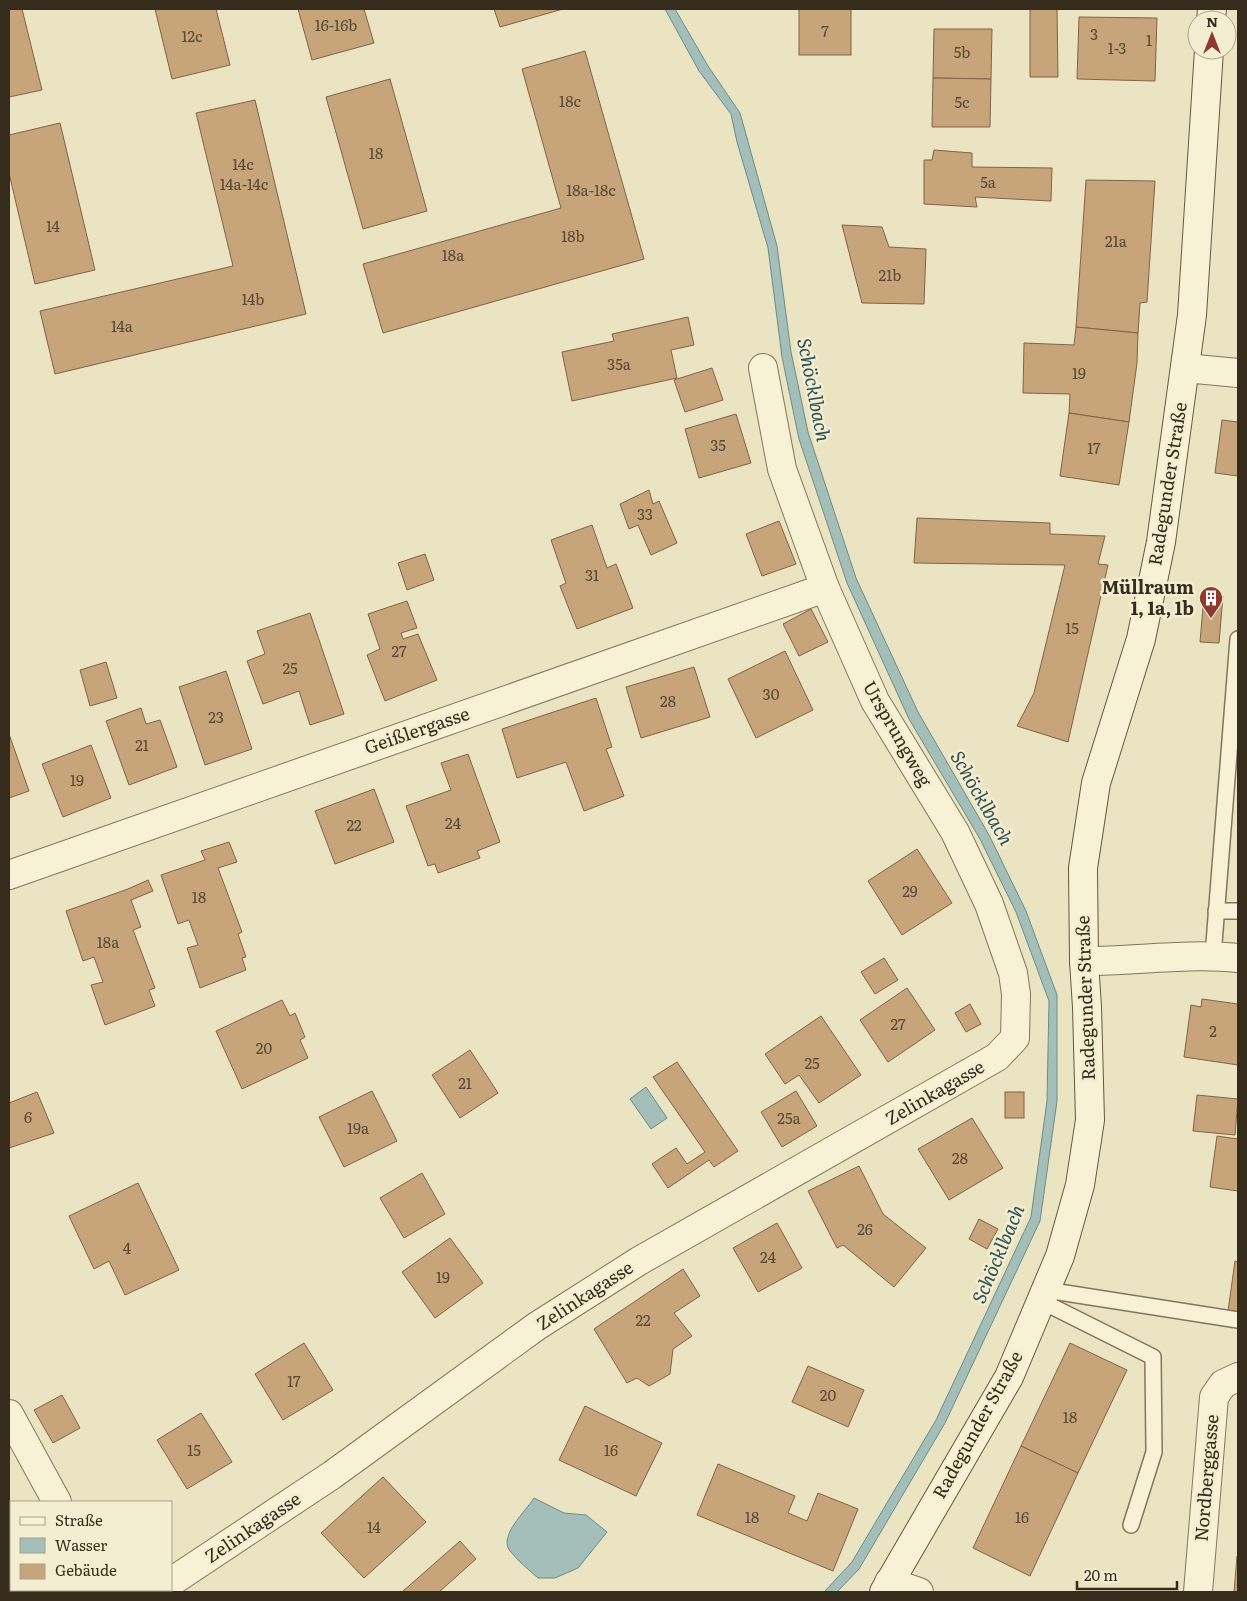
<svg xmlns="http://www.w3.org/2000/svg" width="1247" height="1601" font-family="Literata,serif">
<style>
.water{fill:#a4beba;stroke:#6c8c88}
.building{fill:#c7a47a;stroke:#826342}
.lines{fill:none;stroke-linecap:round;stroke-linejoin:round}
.service-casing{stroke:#84765a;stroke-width:18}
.minor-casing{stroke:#84765a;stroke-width:30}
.secondary-casing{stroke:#66573e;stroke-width:30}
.service{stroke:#f7f1d5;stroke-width:15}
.minor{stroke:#f7f1d5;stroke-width:28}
.secondary{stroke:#f7f1d5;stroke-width:28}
.labels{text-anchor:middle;stroke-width:5;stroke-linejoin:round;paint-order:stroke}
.number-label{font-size:15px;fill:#5a4a35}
.street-label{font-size:18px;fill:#352c1e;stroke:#f3eed1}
.poi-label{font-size:18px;font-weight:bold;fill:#352c1e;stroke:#f3eed1;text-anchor:end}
.water-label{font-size:19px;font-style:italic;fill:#2e5154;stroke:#f3eed1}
</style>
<rect width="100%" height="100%" fill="#ebe4c2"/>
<g class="water">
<polygon points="665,9 675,9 708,66 740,113 777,246 791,352 808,432 856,578 918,712 989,835 1026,911 1057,995 1057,1101 1040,1221 945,1423 859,1569 837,1592 824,1592 852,1562 936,1420 1031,1217 1047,1101 1049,1001 1016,912 980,839 909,719 847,583 799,439 782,357 768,248 737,142 731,114 699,71"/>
<polygon points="646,1087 667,1118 651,1129 630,1099"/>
<path d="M534 1498 564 1513 586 1515 607 1532 578 1568 555 1578H538C529 1570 518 1561 510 1551 498 1536 526 1511 534 1498Z"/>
</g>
<g class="building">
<polygon points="9,9 22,9 42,90 9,97"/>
<polygon points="155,9 216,9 230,65 172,79"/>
<polygon points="298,9 364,9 374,43 312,60"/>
<polygon points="494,9 563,9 500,27"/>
<rect x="799" y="9" width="52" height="46"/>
<polygon points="1030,9 1057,9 1058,77 1030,77"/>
<polygon points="1079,17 1157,18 1155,81 1077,79"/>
<polygon points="934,29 992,29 991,79 933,78"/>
<polygon points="585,51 644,259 383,333 363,264 561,208 522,69"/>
<polygon points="933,78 991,79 990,127 932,127"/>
<polygon points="390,79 427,211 363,229 326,97"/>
<polygon points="255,100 306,314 55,374 40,311 233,266 196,113"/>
<polygon points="60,123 95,270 35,284 9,173 9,135"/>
<polygon points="934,150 972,153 972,167 1052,168 1051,201 975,197 977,207 924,204 924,160 932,160"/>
<polygon points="1086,180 1155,181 1147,302 1140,303 1138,333 1076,327"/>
<polygon points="842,225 882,227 889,247 926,249 924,304 862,303"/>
<polygon points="688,317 694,345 671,350 677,378 572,401 562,352 614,341 612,334"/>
<polygon points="1076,327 1138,333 1137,363 1129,422 1069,413 1070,394 1023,393 1024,343 1074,345"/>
<polygon points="712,368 723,400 685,412 674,380"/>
<polygon points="1069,413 1129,422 1119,485 1060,476"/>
<polygon points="736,414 751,463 699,478 685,429"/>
<polygon points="1222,420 1238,422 1238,476 1215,473"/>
<polygon points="649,490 653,504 659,501 677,543 651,555 638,525 629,529 620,504"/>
<polygon points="917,518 1050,523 1050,534 1105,536 1098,564 1108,565 1068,742 1017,726 1034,693 1065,565 914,563"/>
<polygon points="779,521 796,564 762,576 746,534"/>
<polygon points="592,525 607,568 616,564 633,608 577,629 560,586 566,583 551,540"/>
<polygon points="425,554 434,580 407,590 398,563"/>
<polygon points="1204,595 1223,596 1219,643 1200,642"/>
<polygon points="407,601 417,628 401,633 403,639 418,634 437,680 385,701 367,655 380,649 368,614"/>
<polygon points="811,609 828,642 799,656 783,624"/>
<polygon points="310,613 344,714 310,725 299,691 263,704 247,661 265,654 257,631"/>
<polygon points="785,651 813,710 756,738 728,679"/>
<polygon points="106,662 117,698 90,706 80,670"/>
<polygon points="694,667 710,717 641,738 626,687"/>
<polygon points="226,671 252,749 205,765 179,687"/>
<polygon points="596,698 612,747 606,749 624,796 584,811 566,762 517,778 502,729"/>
<polygon points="141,708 146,724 160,720 177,767 129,785 106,721"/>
<polygon points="9,734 29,791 9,798"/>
<polygon points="91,745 111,798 63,817 42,764"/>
<polygon points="468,754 500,842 477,851 480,858 438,873 435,864 428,866 406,806 451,790 441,763"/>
<polygon points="374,789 394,842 335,864 315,811"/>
<polygon points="229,842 237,862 218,868 242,932 238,934 246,957 242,958 246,970 200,988 187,948 198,945 189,920 178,924 161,875 205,860 201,851"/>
<polygon points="917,849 952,903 902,935 868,881"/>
<polygon points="148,880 153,891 131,900 141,927 133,930 155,988 149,990 155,1006 105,1025 91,985 103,982 94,957 83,961 66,911 128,889"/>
<polygon points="884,958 898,980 875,994 861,972"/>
<polygon points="907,988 935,1030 888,1062 860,1020"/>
<polygon points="1202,999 1238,1004 1238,1065 1184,1057 1191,1005 1201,1007"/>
<polygon points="282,1000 290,1016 295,1013 305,1037 300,1040 308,1058 242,1089 216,1031"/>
<polygon points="970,1004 981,1024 966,1032 955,1013"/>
<polygon points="821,1016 861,1075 819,1103 799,1075 785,1084 765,1054"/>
<polygon points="470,1050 498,1093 460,1118 432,1075"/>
<polygon points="677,1062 738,1151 714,1167 709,1160 668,1188 652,1164 676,1148 687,1164 705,1152 653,1077"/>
<polygon points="372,1091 397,1141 344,1167 319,1117"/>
<polygon points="796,1091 817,1126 782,1147 761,1112"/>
<polygon points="37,1092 54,1133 9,1148 9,1103"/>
<rect x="1005" y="1092" width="19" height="26"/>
<polygon points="1197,1095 1238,1099 1235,1135 1193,1131"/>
<polygon points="972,1118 1003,1168 949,1200 918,1149"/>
<polygon points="1217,1136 1238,1139 1238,1191 1210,1187"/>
<polygon points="859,1166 883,1214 926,1248 894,1287 843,1245 837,1248 808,1191"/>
<polygon points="422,1173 445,1214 404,1238 380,1198"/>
<polygon points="138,1183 179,1270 125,1295 109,1261 94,1269 69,1216"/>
<polygon points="979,1219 998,1229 987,1249 969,1239"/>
<polygon points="777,1223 802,1268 758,1292 733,1248"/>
<polygon points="450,1238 483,1283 435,1318 402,1272"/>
<polygon points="1235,1261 1238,1262 1238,1312 1228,1311"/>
<polygon points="683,1269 700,1296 674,1313 692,1336 673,1349 670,1374 649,1386 637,1378 627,1383 594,1329"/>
<polygon points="304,1343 333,1390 283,1420 255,1374"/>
<polygon points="1070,1343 1127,1370 1078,1473 1021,1446"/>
<polygon points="808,1366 864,1390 848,1427 792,1402"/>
<polygon points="62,1395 80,1428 53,1443 34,1410"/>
<polygon points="585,1406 662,1443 636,1496 559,1460"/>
<polygon points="201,1413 232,1462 187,1489 157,1440"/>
<polygon points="1021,1446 1078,1473 1030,1576 973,1548"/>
<polygon points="718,1464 795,1496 788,1513 807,1521 818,1493 858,1509 833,1571 697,1515"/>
<polygon points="383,1477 426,1522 364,1578 321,1533"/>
<polygon points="460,1541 476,1559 439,1592 402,1592"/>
<polygon points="1237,1556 1238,1556 1238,1592 1234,1592"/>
</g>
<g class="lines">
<g class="service-casing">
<g id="service">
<polyline points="1216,911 1238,911"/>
<polyline points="1213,956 1238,639"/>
<polyline points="1046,1290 1238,1320"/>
<polyline points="1041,1301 1153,1357 1154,1452 1131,1525"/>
</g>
</g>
<g class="minor-casing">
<g id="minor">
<polyline points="1185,368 1238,373"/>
<polyline points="9,875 825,588"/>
<path d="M1084 961C1136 961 1187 953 1238 958"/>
<polyline points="9,1414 57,1502"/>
<polyline points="171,1582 332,1475 537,1326 639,1261 997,1057 1015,1038 1016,994 1013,973 989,904 955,832 875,701 825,588 782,469 763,368"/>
<polyline points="889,1582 919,1592"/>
<polyline points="105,1590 107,1592"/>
<polyline points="1198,1592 1214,1397 1223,1384 1238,1377"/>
</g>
</g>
<g class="secondary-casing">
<g id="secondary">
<polyline points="1211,20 1212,9"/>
<polyline points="884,1592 1009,1377 1060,1256 1080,1185 1090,1120 1087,1007 1084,961 1083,868 1096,783 1141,639 1161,542 1192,315 1209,50"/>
</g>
</g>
<use href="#service" class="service"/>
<use href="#minor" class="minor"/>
<use href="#secondary" class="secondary"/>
</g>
<defs>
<g id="building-pin" transform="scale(1.25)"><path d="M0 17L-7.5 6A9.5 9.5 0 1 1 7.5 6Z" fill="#90392e" stroke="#f3eed1"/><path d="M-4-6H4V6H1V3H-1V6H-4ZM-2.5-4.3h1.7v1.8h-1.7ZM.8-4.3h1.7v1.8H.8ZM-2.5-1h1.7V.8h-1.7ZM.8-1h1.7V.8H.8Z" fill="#fff"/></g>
</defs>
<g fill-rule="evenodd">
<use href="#building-pin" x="1211" y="598"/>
</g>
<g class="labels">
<g class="number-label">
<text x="336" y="31">16-16b</text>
<text x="825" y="37">7</text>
<text x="1094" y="40">3</text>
<text x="192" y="42">12c</text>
<text x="1149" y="46">1</text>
<text x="1117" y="54">1-3</text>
<text x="962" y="58">5b</text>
<text x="570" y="107">18c</text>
<text x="962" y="108">5c</text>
<text x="376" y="159">18</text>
<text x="243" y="170">14c</text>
<text x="988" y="188">5a</text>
<text x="244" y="190">14a-14c</text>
<text x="591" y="196">18a-18c</text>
<text x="53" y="232">14</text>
<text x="573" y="242">18b</text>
<text x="1116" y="247">21a</text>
<text x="453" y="261">18a</text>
<text x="890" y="281">21b</text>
<text x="253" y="305">14b</text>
<text x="122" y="332">14a</text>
<text x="619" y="370">35a</text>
<text x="1079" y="379">19</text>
<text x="718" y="451">35</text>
<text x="1094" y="454">17</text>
<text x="645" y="520">33</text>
<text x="592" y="581">31</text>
<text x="1072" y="634">15</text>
<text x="399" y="657">27</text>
<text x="290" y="674">25</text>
<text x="771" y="700">30</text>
<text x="668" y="707">28</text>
<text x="216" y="723">23</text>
<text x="142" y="751">21</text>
<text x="77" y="786">19</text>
<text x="453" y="829">24</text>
<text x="354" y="831">22</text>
<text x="910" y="897">29</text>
<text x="199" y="903">18</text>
<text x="108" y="948">18a</text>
<text x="898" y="1030">27</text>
<text x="1213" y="1037">2</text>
<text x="264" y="1054">20</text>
<text x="812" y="1069">25</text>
<text x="465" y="1089">21</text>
<text x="28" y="1123">6</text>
<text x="789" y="1124">25a</text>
<text x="358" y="1134">19a</text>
<text x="960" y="1164">28</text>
<text x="865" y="1235">26</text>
<text x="127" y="1254">4</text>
<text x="768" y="1263">24</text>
<text x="443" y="1283">19</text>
<text x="643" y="1326">22</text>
<text x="294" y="1387">17</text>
<text x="828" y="1401">20</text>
<text x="1070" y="1423">18</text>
<text x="194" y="1456">15</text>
<text x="611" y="1456">16</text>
<text x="752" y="1523">18</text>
<text x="1022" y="1523">16</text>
<text x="374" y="1533">14</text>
</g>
<g class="street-label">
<text transform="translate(1168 484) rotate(-81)" y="6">Radegunder Straße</text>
<text transform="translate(417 731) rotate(-19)" y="6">Geißlergasse</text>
<text transform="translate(897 734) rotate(60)" y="6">Ursprungweg</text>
<text transform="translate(1086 998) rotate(-92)" y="6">Radegunder Straße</text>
<text transform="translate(935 1093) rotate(-30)" y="6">Zelinkagasse</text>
<text transform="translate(585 1296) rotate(-33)" y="6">Zelinkagasse</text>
<text transform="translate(978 1425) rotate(-61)" y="6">Radegunder Straße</text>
<text transform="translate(1207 1478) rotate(-85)" y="6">Nordberggasse</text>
<text transform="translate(253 1528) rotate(-34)" y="6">Zelinkagasse</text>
</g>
<g class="poi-label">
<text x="1194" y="594">Müllraum<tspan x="1194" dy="21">1, 1a, 1b</tspan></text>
</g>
<g class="water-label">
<text transform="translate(814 390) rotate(79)" y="7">Schöcklbach</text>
<text transform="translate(982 798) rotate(60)" y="7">Schöcklbach</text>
<text transform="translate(998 1254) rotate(-67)" y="7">Schöcklbach</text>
</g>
</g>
<rect width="1247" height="1601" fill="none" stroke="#352c1e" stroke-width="20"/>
<rect x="10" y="1501" width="162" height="90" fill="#f3eed1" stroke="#a7a089"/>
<rect x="20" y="1517" width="25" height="8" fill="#f7f1d5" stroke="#a7a089"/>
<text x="55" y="1526" font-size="15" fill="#352c1e">Straße</text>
<rect x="20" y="1538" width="25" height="15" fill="#a4beba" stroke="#a7a089"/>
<text x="55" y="1551" font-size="15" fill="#352c1e">Wasser</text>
<rect x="20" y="1564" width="25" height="15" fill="#c7a47a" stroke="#a7a089"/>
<text x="55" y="1576" font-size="15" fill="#352c1e">Gebäude</text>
<g transform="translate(1212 35)"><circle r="24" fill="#f3eed1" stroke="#a7a089"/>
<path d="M0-4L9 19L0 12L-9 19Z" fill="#90392e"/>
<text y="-8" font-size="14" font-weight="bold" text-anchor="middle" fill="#352c1e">N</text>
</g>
<path d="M1077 1581v8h100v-8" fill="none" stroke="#352c1e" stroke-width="2.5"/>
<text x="1084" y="1581" font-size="15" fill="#352c1e" stroke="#f3eed1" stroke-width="4" paint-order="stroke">20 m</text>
</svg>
